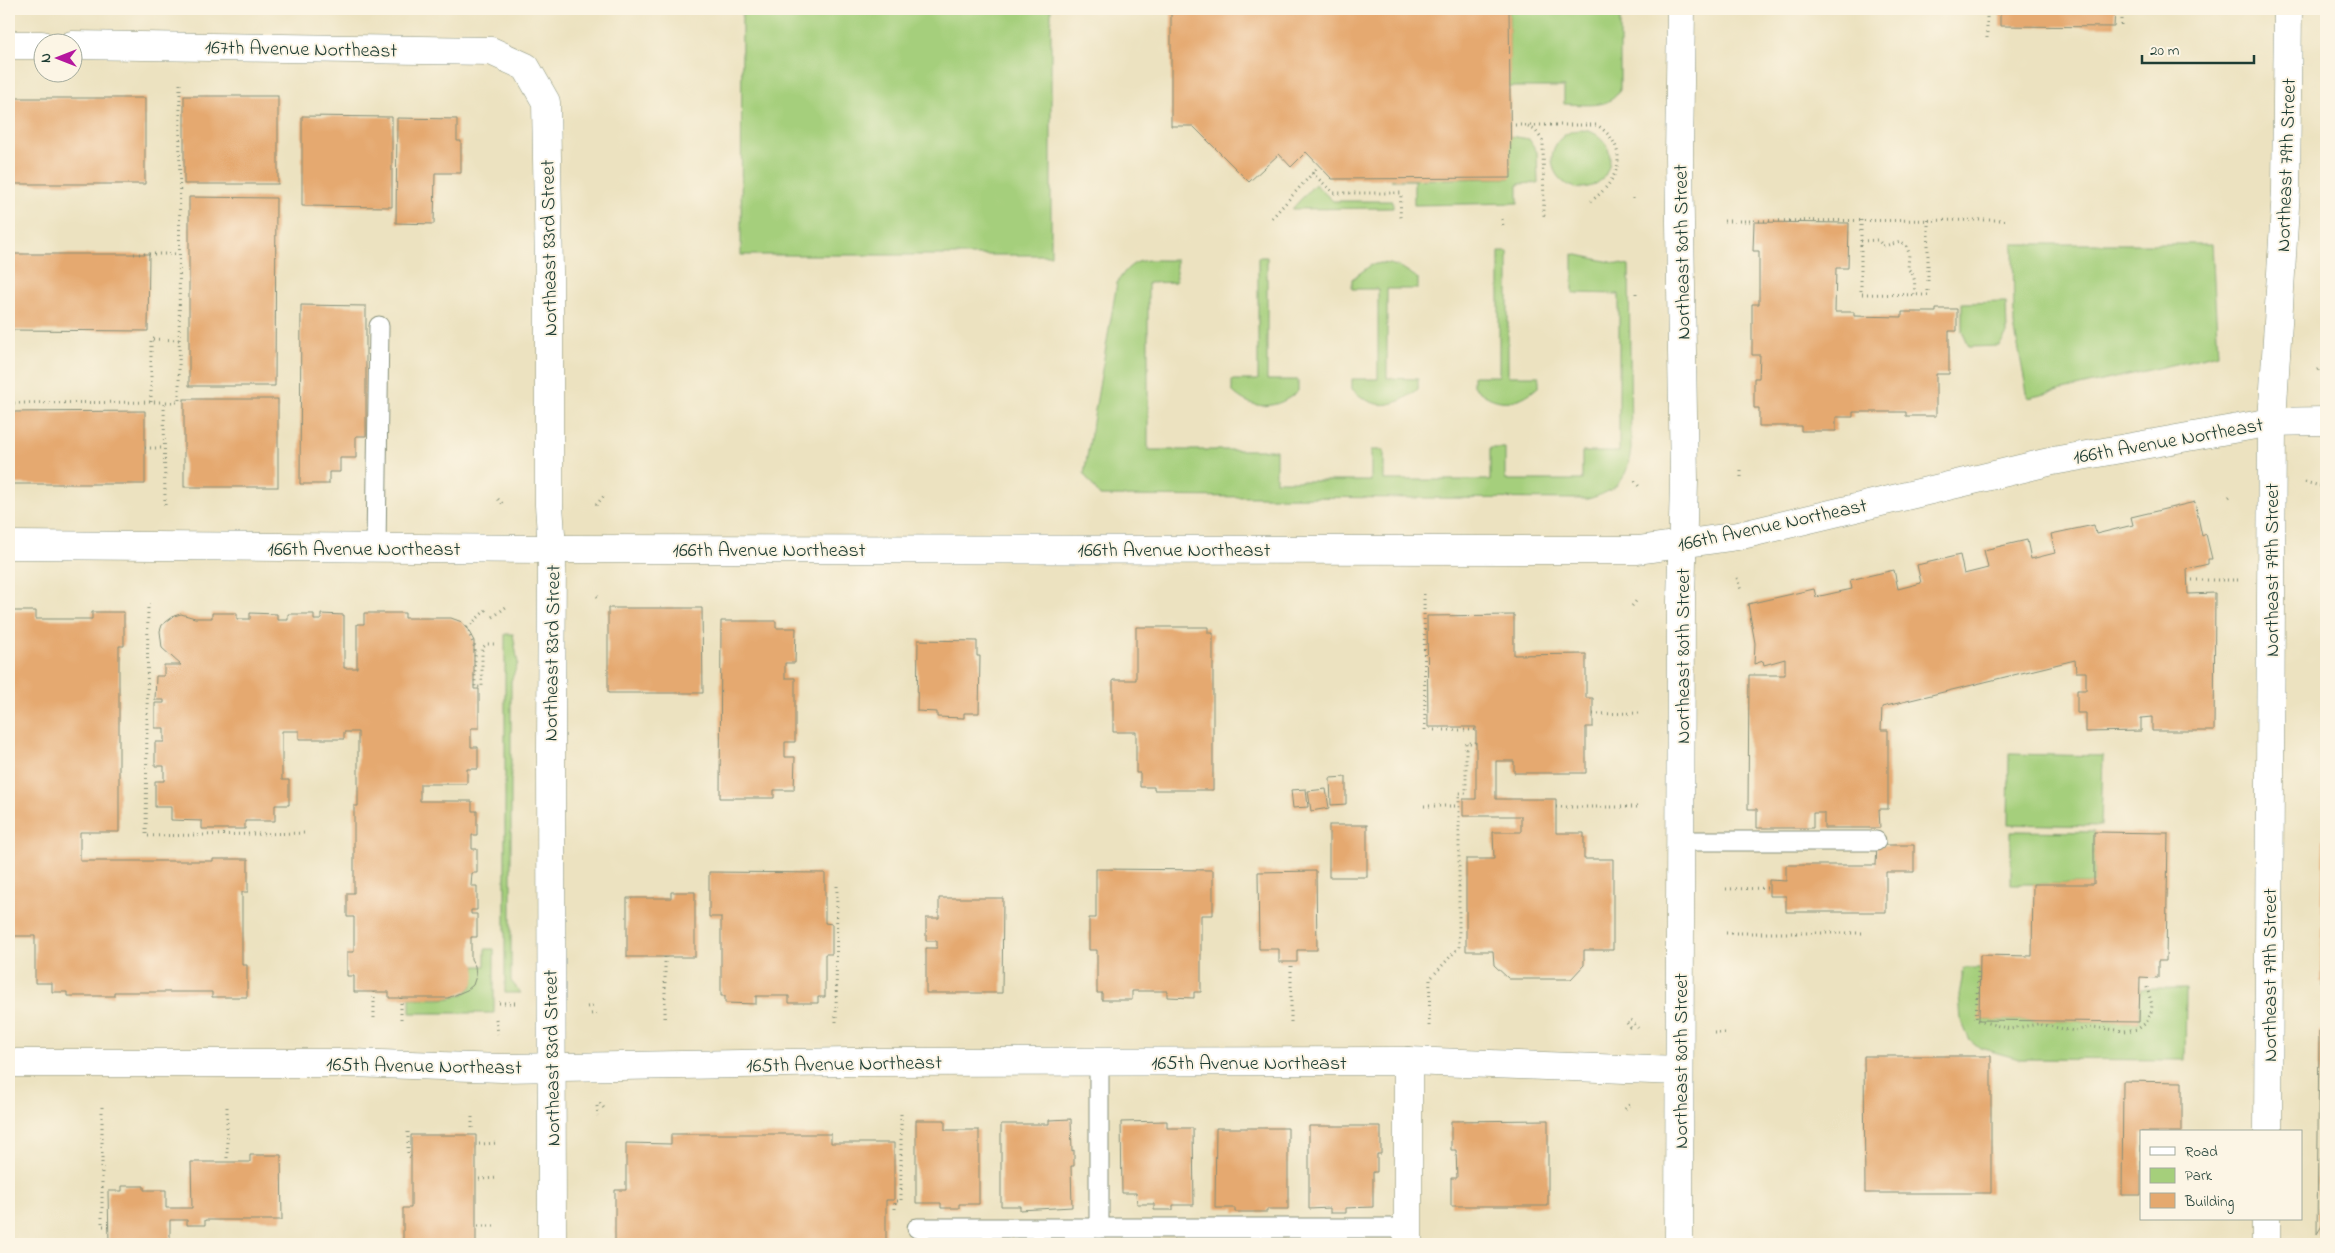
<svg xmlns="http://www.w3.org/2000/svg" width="2335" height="1253" font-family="'Indie Flower',sans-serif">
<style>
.green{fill:#a5cf7b;stroke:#628658}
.building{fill:#e5a96f}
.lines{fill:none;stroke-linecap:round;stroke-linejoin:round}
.service-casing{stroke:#86907a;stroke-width:21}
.minor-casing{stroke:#86907a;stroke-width:29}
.tertiary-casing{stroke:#86907a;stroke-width:29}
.path{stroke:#86907a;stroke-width:3;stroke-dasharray:1 4;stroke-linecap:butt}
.service{stroke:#fff;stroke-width:19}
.minor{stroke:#fff;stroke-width:28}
.tertiary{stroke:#fff;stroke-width:28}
.labels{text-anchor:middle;stroke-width:4;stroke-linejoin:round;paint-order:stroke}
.street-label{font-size:20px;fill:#1f3d34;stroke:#fcf5e5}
</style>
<rect width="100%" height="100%" fill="#fcf5e5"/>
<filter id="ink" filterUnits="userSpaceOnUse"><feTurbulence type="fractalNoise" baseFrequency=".02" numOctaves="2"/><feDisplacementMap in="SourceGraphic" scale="10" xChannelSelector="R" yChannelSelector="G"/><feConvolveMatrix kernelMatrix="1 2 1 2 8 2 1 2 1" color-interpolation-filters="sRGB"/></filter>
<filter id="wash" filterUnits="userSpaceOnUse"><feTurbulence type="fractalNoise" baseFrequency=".0096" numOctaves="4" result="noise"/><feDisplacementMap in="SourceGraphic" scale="20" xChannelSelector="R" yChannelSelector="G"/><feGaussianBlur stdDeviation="1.12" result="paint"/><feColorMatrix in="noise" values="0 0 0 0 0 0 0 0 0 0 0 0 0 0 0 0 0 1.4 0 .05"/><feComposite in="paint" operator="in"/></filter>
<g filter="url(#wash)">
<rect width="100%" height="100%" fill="#ece2c0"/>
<g class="green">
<polygon points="742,9 1051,9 1051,255 741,255"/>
<path d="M1509 9H1620V90C1609 110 1584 104 1564 104V87H1509Z"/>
<circle cx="1581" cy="159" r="29"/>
<polygon points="1510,136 1529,139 1537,152 1538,183 1518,184 1518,203 1414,205 1414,180 1391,180 1510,178"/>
<polygon points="1315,184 1333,201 1393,201 1393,208 1292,209"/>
<polygon points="2013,244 2212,244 2218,354 2028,398 2014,325"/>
<path d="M1499 252H1508V376H1539V386C1517 406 1495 407 1473 386V376H1499Z"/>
<path d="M1573 254 1629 266 1631 449C1627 481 1618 490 1588 499L1100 496 1084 474 1117 283C1134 254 1146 261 1176 260V282L1148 283V450H1276V481H1371V450H1384V480H1490V448H1505V480H1582V452H1619V294L1573 293Z"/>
<path d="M1258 257H1267V380H1298V391C1277 410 1252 411 1232 391V380H1258Z"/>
<path d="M1381 263C1396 264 1406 269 1418 279V289H1387V378L1418 379V389C1395 408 1374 411 1352 389V379H1378V289H1352V279L1371 265Z"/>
<polygon points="2006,302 2007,334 1999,346 1969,347 1962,331 1962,303"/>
<polygon points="505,634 513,634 518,663 511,681 511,981 521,993 505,993"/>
<polygon points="2009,754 2103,756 2101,826 2008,824"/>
<polygon points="2011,831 2094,832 2094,884 2011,884"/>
<path d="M485 949H494V1013H410V998C428 998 459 1004 472 986 475 981 474 972 475 966H485Z"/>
<polygon points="1964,968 1980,968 1980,1020 2139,1022 2140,989 2186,989 2185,1060 2019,1059 1980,1048 1969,1039 1961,1020 1959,995"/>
</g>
<g id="blocks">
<g class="building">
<polygon points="1171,9 1509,9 1511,178 1332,179 1306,152 1291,167 1279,154 1249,182 1193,126 1171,126"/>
<polygon points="2000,9 2115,9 2114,27 2000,26"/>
<rect x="184" y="96" width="94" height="88"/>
<rect x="9" y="98" width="136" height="86"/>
<polygon points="302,116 392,117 392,207 302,206"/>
<polygon points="397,118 457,119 457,141 461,141 461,173 435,173 434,224 396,223"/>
<polygon points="189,197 276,198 275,386 189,386"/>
<polygon points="1754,222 1849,223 1848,268 1836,268 1835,312 1854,312 1854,316 1902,317 1902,312 1936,312 1936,309 1957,309 1957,331 1949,331 1949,374 1936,374 1936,416 1906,416 1906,412 1853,412 1853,417 1836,417 1836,431 1801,431 1801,426 1759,426 1759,408 1754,408 1754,378 1759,378 1760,355 1752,355 1752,304 1759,304 1759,251 1753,251"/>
<polygon points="9,254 149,254 148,331 9,330"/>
<polygon points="301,305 366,306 366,436 356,436 356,458 340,458 340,472 329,472 329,484 300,484"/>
<rect x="184" y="399" width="94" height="88"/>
<polygon points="145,411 145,484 9,484 9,412"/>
<polygon points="2195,502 2202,536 2206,534 2212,559 2208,559 2208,564 2187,569 2188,594 2215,593 2214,731 2152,731 2152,717 2141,718 2141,731 2086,732 2086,713 2077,713 2077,690 2086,690 2086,672 2076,672 2075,660 1882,707 1881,730 1888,730 1888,809 1879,809 1880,828 1824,828 1824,813 1813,813 1813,828 1757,828 1757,809 1748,809 1749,675 1785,675 1785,659 1764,665 1763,661 1754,664 1755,643 1748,604 1814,589 1816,597 1852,589 1850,580 1894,570 1898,589 1921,583 1917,565 1960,555 1964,574 1988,568 1984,550 2027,540 2031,559 2055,553 2051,534 2094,525 2096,534 2133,525 2131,517"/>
<polygon points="608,608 702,608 703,693 608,693"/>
<polygon points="9,611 36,611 36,619 92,619 92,612 124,612 124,646 119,646 119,832 80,832 80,861 213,861 213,859 248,859 248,892 242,892 242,965 247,965 247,997 212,997 212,992 114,992 114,996 67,996 67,992 52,992 52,983 35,983 35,936 9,936"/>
<polygon points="212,613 237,613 237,619 250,619 250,613 277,614 277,620 288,620 288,614 314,614 314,620 321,620 321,614 344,615 344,668 357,668 357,624 364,624 364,613 405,613 405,618 451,618 462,622 467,628 474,641 474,689 479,689 479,728 471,728 471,747 478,747 478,769 467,769 467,784 420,784 420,801 472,801 472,811 477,811 477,835 472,835 472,849 477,849 477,873 472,873 471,886 477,886 477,910 471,910 471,914 477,914 477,937 471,937 471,959 475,966 476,976 473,985 467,990 448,998 389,998 389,992 354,992 354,976 347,976 347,952 354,952 354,917 347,917 347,893 354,893 354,806 358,806 358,732 344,732 344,739 299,739 299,731 282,731 282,780 289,780 289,805 275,805 275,821 245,821 245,829 202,829 202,821 171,820 171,807 155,807 155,781 164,781 164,766 155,766 155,742 164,742 164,728 155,728 155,703 164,703 164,700 155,700 156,676 164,676 164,665 181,665 162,648 160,631 162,625 174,616 181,614 195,618 212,618"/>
<polygon points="1514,615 1514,655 1586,654 1586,698 1593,698 1593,727 1586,727 1586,773 1514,773 1514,761 1496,761 1496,799 1556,799 1556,833 1584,833 1584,859 1613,859 1613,950 1584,950 1584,965 1571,979 1509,979 1494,965 1493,951 1466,951 1466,859 1494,859 1493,832 1521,832 1521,816 1463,816 1463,799 1476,799 1476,727 1428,727 1427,616"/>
<polygon points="721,621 776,621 776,628 796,628 795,663 785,663 785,678 795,678 795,742 785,742 785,757 795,757 794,790 774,790 774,798 720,798"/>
<polygon points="1136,627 1208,627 1208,633 1213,633 1213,790 1154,790 1154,787 1140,787 1140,773 1136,773 1136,732 1113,732 1113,680 1136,680"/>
<polygon points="918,640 977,641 977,656 980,656 979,713 964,713 964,718 937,717 937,712 917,711"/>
<polygon points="2325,717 2326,717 2326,757 2324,757"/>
<polygon points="1346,777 1346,804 1331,805 1330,778"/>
<polygon points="1306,789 1308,807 1293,808 1291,790"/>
<polygon points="1326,789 1329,808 1311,811 1308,791"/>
<rect x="1329" y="825" width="38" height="52"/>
<polygon points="2094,832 2168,833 2166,961 2158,961 2158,978 2140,977 2139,1022 1979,1020 1980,955 2032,956 2033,884 2094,884"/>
<polygon points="2323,839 2326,839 2326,982 2320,982"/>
<polygon points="1877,845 1914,845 1914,872 1886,872 1886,912 1786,912 1786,896 1769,896 1769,880 1786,881 1786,865 1876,865"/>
<polygon points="1096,869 1213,870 1213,915 1201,915 1201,992 1194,992 1194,998 1167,997 1167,991 1132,991 1132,1000 1102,1000 1102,993 1097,993 1097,950 1089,950 1089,918 1096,918"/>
<polygon points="1316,871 1317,950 1297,950 1297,962 1279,962 1279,949 1259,949 1258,872"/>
<polygon points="709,872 825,873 825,923 832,924 832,954 825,954 825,997 818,997 818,1003 789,1003 789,996 756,996 756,1004 725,1003 725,996 721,996 721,917 709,917"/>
<polygon points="671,892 695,892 695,957 627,957 627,898 671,898"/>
<polygon points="939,898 1003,898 1002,993 926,993 926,948 937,948 937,941 926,941 926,918 939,918"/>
<polygon points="2319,1031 2326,1031 2326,1219 2317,1234"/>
<polygon points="1864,1056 1991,1056 1991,1193 1865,1193"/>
<polygon points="2123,1081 2182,1082 2182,1132 2141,1132 2141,1195 2122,1195"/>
<polygon points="1071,1119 1072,1151 1074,1150 1074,1166 1071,1166 1072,1207 1020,1210 1020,1206 1001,1206 1001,1124 1049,1124 1049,1120"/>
<polygon points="916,1120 945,1120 945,1130 979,1130 979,1204 959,1204 959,1208 941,1208 941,1203 916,1203"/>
<polygon points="1548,1120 1548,1206 1451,1206 1451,1178 1457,1178 1456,1150 1451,1150 1451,1121"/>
<polygon points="1167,1121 1167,1128 1193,1128 1194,1205 1173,1205 1173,1210 1154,1210 1154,1204 1137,1204 1136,1193 1122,1193 1121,1122"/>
<polygon points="1309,1126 1381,1126 1381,1154 1377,1154 1377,1172 1373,1172 1373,1207 1346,1208 1346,1213 1330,1213 1330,1208 1309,1209"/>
<polygon points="1216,1128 1288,1128 1288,1209 1267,1209 1267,1212 1235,1212 1235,1208 1215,1208"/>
<polygon points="671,1134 831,1134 831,1143 894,1143 894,1200 886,1200 886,1244 615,1244 615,1190 626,1190 626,1143 671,1144"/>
<polygon points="411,1135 476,1135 476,1244 403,1244 403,1208 411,1208"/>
<polygon points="250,1155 281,1155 282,1220 205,1220 205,1225 187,1225 187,1220 170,1220 170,1239 125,1240 126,1244 109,1244 108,1191 122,1191 122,1186 144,1186 144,1190 166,1190 166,1208 192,1208 191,1162 250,1162"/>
<polygon points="1006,1237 1006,1244 914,1244 914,1238"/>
<rect x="1017" y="1239" width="63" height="5"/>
<polygon points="1223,1240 1223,1244 1159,1244 1159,1241"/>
<rect x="1300" y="1241" width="44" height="3"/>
<rect x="1092" y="1242" width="55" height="2"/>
<polygon points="1289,1242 1289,1244 1264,1244 1264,1243"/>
</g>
</g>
</g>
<g filter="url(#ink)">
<use href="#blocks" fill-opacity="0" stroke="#86907a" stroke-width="1"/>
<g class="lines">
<g class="service-casing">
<g id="service">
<polyline points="376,548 379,326"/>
<polyline points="1680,841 1876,841"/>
<polyline points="1099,1062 1099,1228"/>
<polyline points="917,1228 1408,1228"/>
</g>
</g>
<g class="minor-casing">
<g id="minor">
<polyline points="9,45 42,45"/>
<polyline points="72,45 491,51 526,67 546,102 549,271 549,505 552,549"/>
<polyline points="1408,1061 1408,1244"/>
<polyline points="9,1063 350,1063 502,1068 850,1062 1408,1061 1679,1071"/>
<polyline points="2268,1132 2272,422"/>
<polyline points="2266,1244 2266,1219"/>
</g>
</g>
<g class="tertiary-casing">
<g id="tertiary">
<polyline points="2272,422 2286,190 2288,9"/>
<polyline points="9,545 552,549 1638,550 1738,536 2053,461 2272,422 2326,421"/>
<polyline points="552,1244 551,751 552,549"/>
<polyline points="1679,1244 1681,601 1684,481 1679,157 1681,9"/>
</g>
</g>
<g class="path">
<polyline points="487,9 488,11"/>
<polyline points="2121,9 2121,25"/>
<polyline points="1987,38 1987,9"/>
<path d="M1510 125H1597C1631 148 1620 180 1591 201"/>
<polyline points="1528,127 1535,130 1543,141 1544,219"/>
<polyline points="1312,173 1334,193 1401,193 1400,220"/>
<polyline points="1633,198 1633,203"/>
<polyline points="1272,218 1319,166"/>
<polyline points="1502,219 1503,226"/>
<polyline points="1861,220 1861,294 1928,295 1928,220"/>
<polyline points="1724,221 2007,220"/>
<path d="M1861 241 1878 240 1883 246 1901 242 1906 245 1909 253 1908 269C1916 276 1915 284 1914 295"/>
<polyline points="134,254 179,254"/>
<polyline points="1636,293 1636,298"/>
<polyline points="2318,370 2326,365"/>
<polyline points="151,402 151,339 179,340"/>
<polyline points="9,403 164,402"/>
<polyline points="145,448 165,448"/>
<polyline points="1741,471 1741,477"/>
<polyline points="1635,481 1640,488"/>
<polyline points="2305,482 2324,487"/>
<polyline points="2229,497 2233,494"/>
<polyline points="498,499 504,505"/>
<polyline points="165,505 164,402 179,402 180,80"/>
<polyline points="596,505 604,496"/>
<polyline points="1737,578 1741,591"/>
<polyline points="2187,580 2239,580"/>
<polyline points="1424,594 1425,730 1476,730"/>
<polyline points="597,596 599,598"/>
<polyline points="148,603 146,836 307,833"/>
<polyline points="1632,606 1637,600"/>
<polyline points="486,610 467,628 475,648 475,687 482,687 482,648 487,644 497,644"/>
<polyline points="493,617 506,607"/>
<polyline points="1593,714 1639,713"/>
<polyline points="1424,806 1459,806"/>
<polyline points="1556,807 1639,807"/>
<polyline points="1726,889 1769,888"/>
<polyline points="1726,933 1866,933"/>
<polyline points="665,957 665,1022"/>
<polyline points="1978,972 1976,1020 2010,1029 2038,1024 2074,1031 2093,1027 2125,1031 2138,1029 2146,1023 2151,1013 2152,1005 2146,984"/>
<polyline points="374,992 374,1020"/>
<polyline points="401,998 401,1020"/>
<polyline points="499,1003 518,1003"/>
<polyline points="587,1007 594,1006"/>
<polyline points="591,1014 598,1013"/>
<polyline points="496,1019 498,1034"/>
<polyline points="1631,1020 1638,1028"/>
<polyline points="836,1022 837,885"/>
<polyline points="1291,1022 1291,962"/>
<polyline points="1627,1023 1633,1031"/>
<polyline points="1429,1026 1430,979 1459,947 1459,793 1466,793 1466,743 1476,743"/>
<polyline points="1714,1033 1726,1033"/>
<polyline points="600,1103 606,1111"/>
<polyline points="597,1106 598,1116"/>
<polyline points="102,1107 102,1226 109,1226"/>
<polyline points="227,1107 227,1162"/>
<polyline points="1625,1109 1630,1104"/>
<polyline points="472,1117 472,1132"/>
<polyline points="408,1132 408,1154 411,1158"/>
<polyline points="479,1144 498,1143"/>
<polyline points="479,1179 498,1178"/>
<polyline points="895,1209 895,1201 901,1201 901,1111"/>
<polyline points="478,1226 498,1226"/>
</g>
<use href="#service" class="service"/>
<use href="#minor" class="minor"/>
<use href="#tertiary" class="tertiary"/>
</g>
</g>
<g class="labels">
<g class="street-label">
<text transform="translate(301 48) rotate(1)" y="7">167th Avenue Northeast</text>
<text transform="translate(2285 165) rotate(-88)" y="7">Northeast 79th Street</text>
<text transform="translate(548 248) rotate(-91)" y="7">Northeast 83rd Street</text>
<text transform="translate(1681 252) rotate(-91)" y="7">Northeast 80th Street</text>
<text transform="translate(2168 440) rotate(-10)" y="7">166th Avenue Northeast</text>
<text transform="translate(1772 524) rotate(-12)" y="7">166th Avenue Northeast</text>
<text x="364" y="555">166th Avenue Northeast</text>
<text x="769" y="556">166th Avenue Northeast</text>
<text x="1174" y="556">166th Avenue Northeast</text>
<text transform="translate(2271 570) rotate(-90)" y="7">Northeast 79th Street</text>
<text transform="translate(551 653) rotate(-89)" y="7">Northeast 83rd Street</text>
<text transform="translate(1682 656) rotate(-90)" y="7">Northeast 80th Street</text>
<text transform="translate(2269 975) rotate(-90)" y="7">Northeast 79th Street</text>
<text transform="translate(551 1058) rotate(-91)" y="7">Northeast 83rd Street</text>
<text transform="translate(1680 1061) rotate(-90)" y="7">Northeast 80th Street</text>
<text x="1249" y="1069">165th Avenue Northeast</text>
<text transform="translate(844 1063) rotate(-1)" y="7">165th Avenue Northeast</text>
<text transform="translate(424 1065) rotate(1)" y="7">165th Avenue Northeast</text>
</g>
</g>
<rect width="2335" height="1253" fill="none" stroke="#fcf5e5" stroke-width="30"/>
<rect x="2140" y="1130" width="162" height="90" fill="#fcf5e5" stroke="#a4ab9e"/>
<rect x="2150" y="1147" width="25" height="8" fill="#ffffff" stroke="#a4ab9e"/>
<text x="2185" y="1156" font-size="15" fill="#1f3d34">Road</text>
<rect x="2150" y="1168" width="25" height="15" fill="#a5cf7b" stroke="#a4ab9e"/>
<text x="2185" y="1180" font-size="15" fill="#1f3d34">Park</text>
<rect x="2150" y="1193" width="25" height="15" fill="#e5a96f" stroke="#a4ab9e"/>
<text x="2185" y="1206" font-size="15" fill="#1f3d34">Building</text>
<g transform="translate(58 58) rotate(270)"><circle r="24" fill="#fcf5e5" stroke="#a4ab9e"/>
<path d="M0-4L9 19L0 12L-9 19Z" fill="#b5179e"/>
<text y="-8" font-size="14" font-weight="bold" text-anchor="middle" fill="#1f3d34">N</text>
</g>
<path d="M2142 55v8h112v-8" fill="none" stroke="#1f3d34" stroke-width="2.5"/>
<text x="2150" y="55" font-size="15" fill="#1f3d34" stroke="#fcf5e5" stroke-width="4" paint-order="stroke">20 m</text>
</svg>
